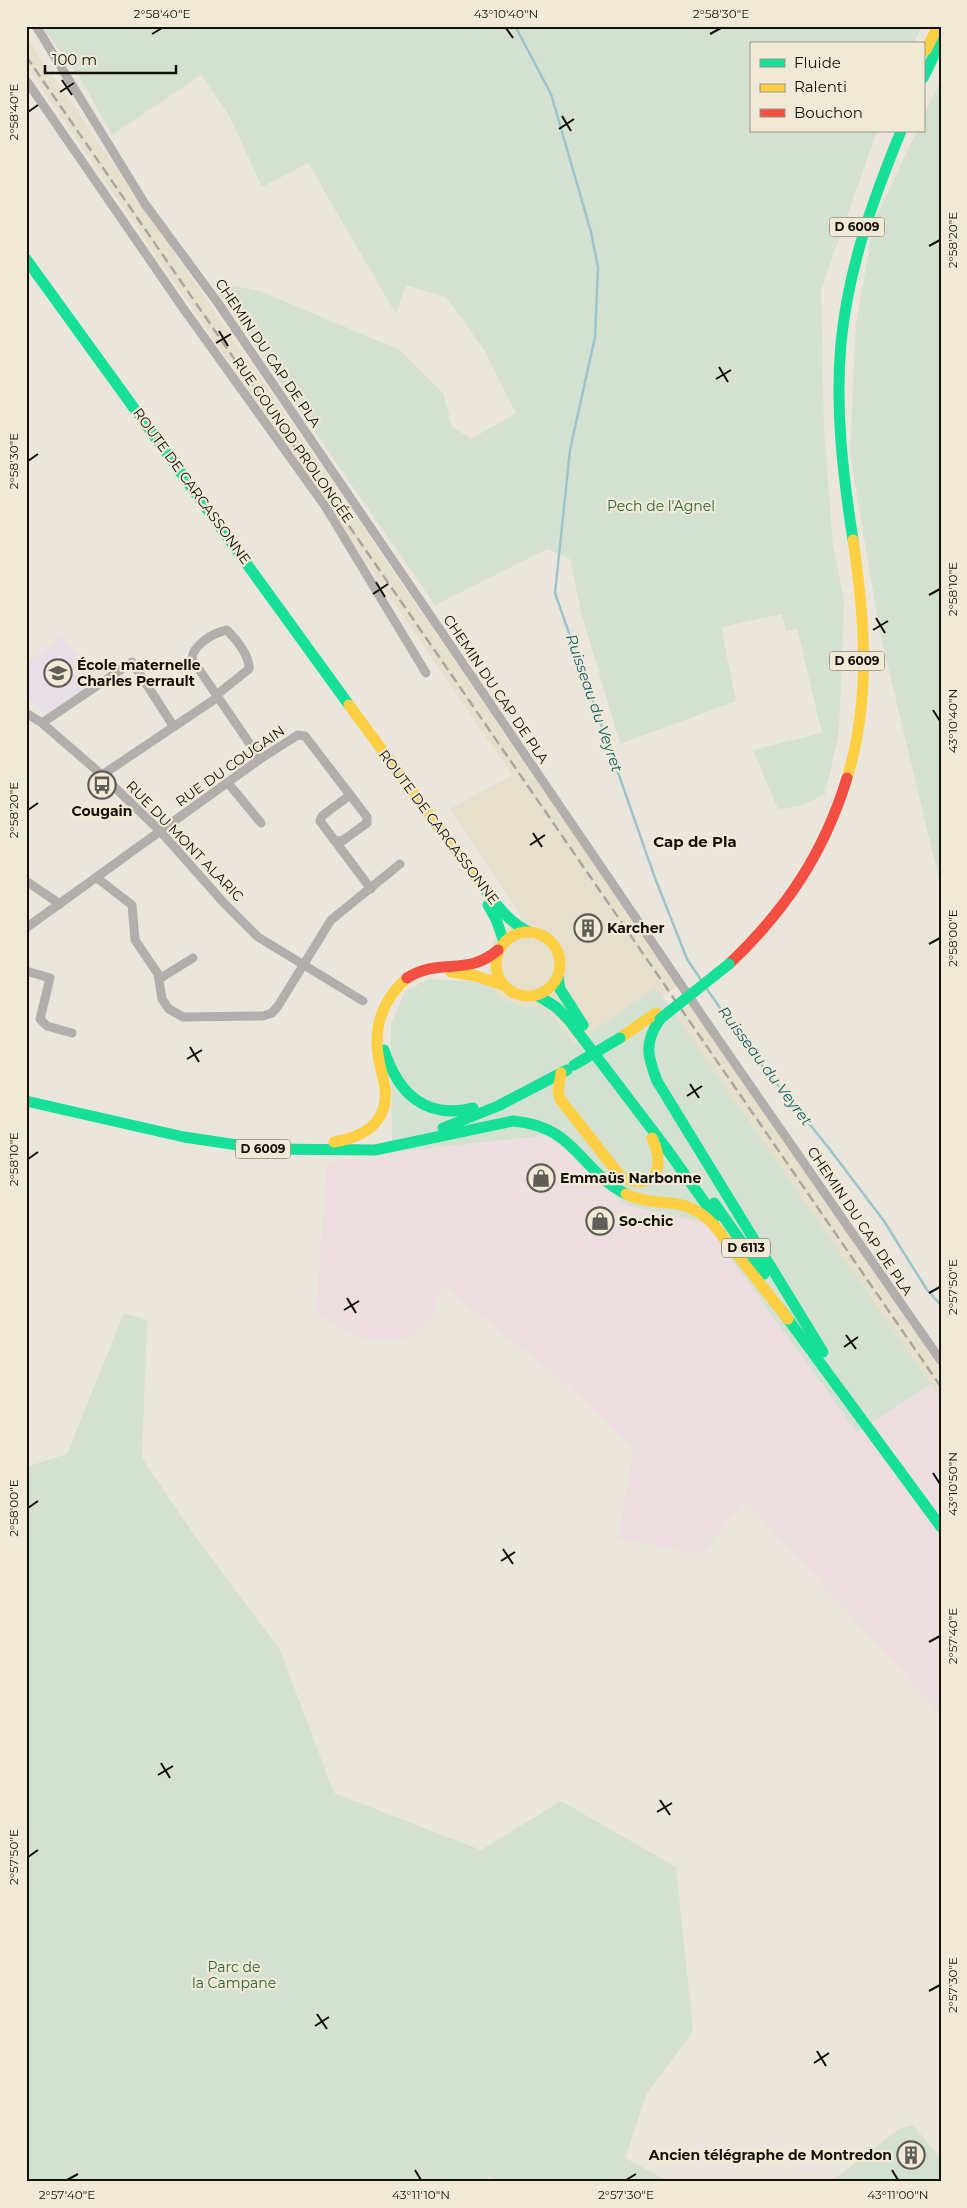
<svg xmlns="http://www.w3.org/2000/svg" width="967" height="2208" font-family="Montserrat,sans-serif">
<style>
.built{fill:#e6dfcc}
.industrial{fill:#eddee0}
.education{fill:#e8dfe6}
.green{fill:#d4e0d0}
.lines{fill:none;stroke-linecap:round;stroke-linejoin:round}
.stream{stroke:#9dc4cb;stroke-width:2.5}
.street{stroke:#b1aeac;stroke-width:9}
.fast{stroke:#16e098;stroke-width:11}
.slow{stroke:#ffcf43;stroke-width:11}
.jam{stroke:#f24e42;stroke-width:11}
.rail{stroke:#a9a6a1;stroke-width:2.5;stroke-dasharray:10 5;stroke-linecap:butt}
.fast-bridge{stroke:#16e098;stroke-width:11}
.ticks{fill:none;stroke:#13110a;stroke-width:2}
.labels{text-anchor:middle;stroke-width:4.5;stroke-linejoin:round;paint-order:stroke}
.shield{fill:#f0e9d6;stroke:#555247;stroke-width:1}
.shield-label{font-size:12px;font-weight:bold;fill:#13110a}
.street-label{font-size:14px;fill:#13110a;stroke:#f0e9d6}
.park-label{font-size:14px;fill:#296439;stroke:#f0e9d6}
.poi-label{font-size:14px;font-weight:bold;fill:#13110a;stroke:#f0e9d6;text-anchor:start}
.water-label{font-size:15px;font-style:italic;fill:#10606f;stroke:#f0e9d6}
.neighbourhood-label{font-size:15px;font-weight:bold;fill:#13110a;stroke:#f0e9d6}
.neatline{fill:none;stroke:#13110a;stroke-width:2}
.ticks-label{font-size:12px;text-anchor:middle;fill:#13110a}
</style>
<rect width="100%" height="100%" fill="#eae6dc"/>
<g class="built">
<polygon points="26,37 678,986 663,997 656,988 575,1044 557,1021 539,1007 520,1006 501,998 486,982 494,938 522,917 450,809 512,775 26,66"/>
<polygon points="690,1005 941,1370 941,1399 675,1015"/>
</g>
<polygon class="industrial" points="549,1135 705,1223 857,1432 931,1384 941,1399 941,1715 745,1500 702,1554 619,1539 633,1448 559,1378 443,1286 432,1317 409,1339 359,1338 316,1312 327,1163 392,1152"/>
<polygon class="education" points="63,637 95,681 46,714 26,696 26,664"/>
<g class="green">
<polygon points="45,26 922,26 913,44 751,44 751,131 877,131 821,290 824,430 833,546 844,600 839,733 825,794 801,806 778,809 753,750 822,733 797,628 786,631 782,614 721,627 736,701 620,744 581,612 570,559 547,549 435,605 211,282 260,291 400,350 443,393 452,426 471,439 516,413 485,351 446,297 406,285 396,314 308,163 262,187 229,115 201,75 112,135 80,78 43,28"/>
<polygon points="941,80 941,887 881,638 850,454 856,325 874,221 917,131 923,131 923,117"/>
<polygon points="429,979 486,982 501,998 520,1006 539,1007 557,1021 575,1044 656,987 931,1384 857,1432 705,1223 626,1205 549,1135 392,1152 391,1025 405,991"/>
<polygon points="124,1313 147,1320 142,1458 194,1535 280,1650 334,1793 481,1850 561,1801 676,1867 693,2031 646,2095 625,2158 670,2182 498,2182 489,2176 486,2182 26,2182 26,1467 67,1454"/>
<polygon points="913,2125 941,2159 941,2178 936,2182 830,2182 901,2128"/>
</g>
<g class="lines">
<g class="stream">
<polyline points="515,26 551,94 591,232 598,268 595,337 570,450 555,593 655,878 687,959 701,980"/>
<polyline points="707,989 747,1047 828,1147 884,1221 927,1290 941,1305"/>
</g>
<g class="street">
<polyline points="36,26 145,204 218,303 720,1042 941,1361"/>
<polyline points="26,80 183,308 325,506 426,673"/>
<polyline points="26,713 42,723 102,775 161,832 224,903 258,937 363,1001"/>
<polyline points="42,723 132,662 174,727"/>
<path d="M102 775 215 699 219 693 249 669C250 656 236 639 227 630 214 632 192 646 192 659L260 759"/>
<polyline points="228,783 261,823"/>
<polyline points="350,795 322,816 320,821 371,889"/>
<polyline points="97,878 132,905 135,940 158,974 162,999 169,1009 183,1017 263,1016 272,1013 278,1006 331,920 400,864"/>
<polyline points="26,881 60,904"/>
<polyline points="26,928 260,759 298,735 305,736 367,817 367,823 342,841 334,840"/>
<polyline points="26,971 50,978 40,1019 47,1026 72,1033"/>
<polyline points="159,979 193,958"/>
</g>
<g class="fast">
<polyline points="923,78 941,41"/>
<polyline points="26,259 349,705"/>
<path d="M853 540C843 475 835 409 841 343 848 269 873 199 901 131"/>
<path d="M483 887C497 905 508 922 529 932"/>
<polyline points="488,905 496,919 504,942"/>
<polyline points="558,976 560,989 583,1025"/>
<polyline points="537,995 556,1007 568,1019 666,1148 715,1217"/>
<path d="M660 1019C644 1043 647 1055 657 1081L823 1352"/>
<path d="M384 1050C398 1093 425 1120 473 1108"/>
<path d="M26 1101 184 1137 264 1149 375 1150 513 1121C576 1126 580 1171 626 1194"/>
<polyline points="443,1128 498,1106 567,1070"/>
<polyline points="714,1203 764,1274"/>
<polyline points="782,1311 941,1527"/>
</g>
<g class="slow">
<polyline points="926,50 938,26"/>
<polyline points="349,705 483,887"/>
<path d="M847 778C871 700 865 619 853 540"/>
<circle cx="528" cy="964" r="32"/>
<polyline points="451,972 476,976 503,985"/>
<polyline points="620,1038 656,1013"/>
<path d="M561 1073 558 1091 560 1099 621 1177C656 1193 666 1167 652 1138"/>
<path d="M334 1142C364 1137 389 1122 385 1088 382 1071 376 1056 377 1038 378 1014 389 994 407 978"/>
<path d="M626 1194C659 1210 682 1192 713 1224L788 1319"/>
</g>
<g class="jam">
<path d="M729 964C786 910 824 853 847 778"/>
<path d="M407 978C440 957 467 977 498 950"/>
</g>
<polyline class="rail" points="26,56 941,1387"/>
<g class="fast-bridge">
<polyline points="660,1019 729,964"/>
<polyline points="574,1065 620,1038"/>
</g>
</g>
<path class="ticks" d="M506 28 513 38M152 34 162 28M710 34 721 28M62 80 72 95M60 92 74 83M28 112 38 105M562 116 571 131M559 129 574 119M929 246 940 240M219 331 228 346M216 343 231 334M719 367 728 382M716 379 731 370M28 461 38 454M376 582 385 597M373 594 388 584M929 595 940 589M876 618 885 633M873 630 888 621M933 710 940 721M28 810 38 803M533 833 542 847M530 845 545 835M929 944 940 938M190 1047 199 1062M187 1059 202 1050M690 1084 699 1098M687 1096 702 1086M28 1159 38 1152M929 1293 940 1287M347 1298 356 1313M344 1310 359 1301M846 1335 856 1349M844 1347 858 1337M933 1473 940 1484M28 1508 38 1501M503 1549 513 1564M501 1561 515 1552M929 1642 940 1636M161 1763 170 1778M158 1775 173 1766M660 1800 670 1815M657 1812 672 1803M28 1857 38 1850M929 1991 940 1985M317 2014 327 2029M315 2026 329 2017M817 2051 826 2066M814 2063 829 2053M415 2170 421 2180M892 2170 898 2180M67 2180 78 2174M626 2180 636 2174"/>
<defs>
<g id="school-ring" transform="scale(1.4375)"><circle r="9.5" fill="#f0e9d6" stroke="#5e5c54" stroke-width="1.5"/><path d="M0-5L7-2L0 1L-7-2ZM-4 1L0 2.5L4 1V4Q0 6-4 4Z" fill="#5e5c54"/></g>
<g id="bus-ring" transform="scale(1.4375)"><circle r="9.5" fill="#f0e9d6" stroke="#5e5c54" stroke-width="1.5"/><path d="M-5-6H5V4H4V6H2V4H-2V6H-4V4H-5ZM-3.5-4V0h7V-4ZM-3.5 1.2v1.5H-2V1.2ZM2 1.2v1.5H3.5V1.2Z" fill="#5e5c54"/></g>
<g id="building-ring" transform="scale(1.4375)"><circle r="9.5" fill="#f0e9d6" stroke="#5e5c54" stroke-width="1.5"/><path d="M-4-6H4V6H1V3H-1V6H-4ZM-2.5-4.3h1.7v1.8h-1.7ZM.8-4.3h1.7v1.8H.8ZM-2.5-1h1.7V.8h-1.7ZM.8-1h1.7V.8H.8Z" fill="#5e5c54"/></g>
<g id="shop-ring" transform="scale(1.4375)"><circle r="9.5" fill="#f0e9d6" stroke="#5e5c54" stroke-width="1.5"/><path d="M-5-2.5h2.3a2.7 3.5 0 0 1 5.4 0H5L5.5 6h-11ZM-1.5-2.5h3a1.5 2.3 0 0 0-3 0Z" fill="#5e5c54"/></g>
</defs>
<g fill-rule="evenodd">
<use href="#school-ring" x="58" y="673"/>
<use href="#bus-ring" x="102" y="785"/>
<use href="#building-ring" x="588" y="928"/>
<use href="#shop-ring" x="541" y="1178"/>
<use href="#shop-ring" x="600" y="1221"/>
<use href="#building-ring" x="911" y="2155"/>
</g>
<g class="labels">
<g class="shield">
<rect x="829.5" y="217.5" width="55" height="19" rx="4"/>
<rect x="829.5" y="651.5" width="55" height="19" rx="4"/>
<rect x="235.5" y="1139.5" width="55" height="19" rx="4"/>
<rect x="722" y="1238.5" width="48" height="19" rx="4"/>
</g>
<g class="shield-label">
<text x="857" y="231">D 6009</text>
<text x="857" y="665">D 6009</text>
<text x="263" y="1153">D 6009</text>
<text x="746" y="1252">D 6113</text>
</g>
<g class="street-label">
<text transform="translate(268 353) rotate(56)" y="5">CHEMIN DU CAP DE PLA</text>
<text transform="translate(293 440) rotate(55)" y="5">RUE GOUNOD PROLONGÉE</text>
<text transform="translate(192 486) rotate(54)" y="5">ROUTE DE CARCASSONNE</text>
<text transform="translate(496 689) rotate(56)" y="5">CHEMIN DU CAP DE PLA</text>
<text transform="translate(230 766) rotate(-35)" y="5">RUE DU COUGAIN</text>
<text transform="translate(439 827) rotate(53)" y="5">ROUTE DE CARCASSONNE</text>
<text transform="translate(185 841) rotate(46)" y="5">RUE DU MONT ALARIC</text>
<text transform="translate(860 1221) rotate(56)" y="5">CHEMIN DU CAP DE PLA</text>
</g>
<g class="park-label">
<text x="661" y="511">Pech de l'Agnel</text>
<text x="234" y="1972">Parc de<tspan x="234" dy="16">la Campane</tspan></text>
</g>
<g class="poi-label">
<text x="77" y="670">École maternelle<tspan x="77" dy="16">Charles Perrault</tspan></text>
<text x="102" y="816" text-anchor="middle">Cougain</text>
<text x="607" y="933">Karcher</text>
<text x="560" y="1183">Emmaüs Narbonne</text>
<text x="619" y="1226">So-chic</text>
<text x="892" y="2160" text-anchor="end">Ancien télégraphe de Montredon</text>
</g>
<g class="water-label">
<text transform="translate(594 703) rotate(71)" y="5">Ruisseau du Veyret</text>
<text transform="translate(765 1066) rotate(53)" y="5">Ruisseau du Veyret</text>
</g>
<g class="neighbourhood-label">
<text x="695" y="847">Cap de Pla</text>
</g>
</g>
<rect width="967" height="2208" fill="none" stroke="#f0e9d6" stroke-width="55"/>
<rect x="750" y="42" width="175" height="90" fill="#f0e9d6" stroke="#989384"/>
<rect x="760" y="59" width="25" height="8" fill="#16e098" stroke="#989384"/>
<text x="794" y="68" font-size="15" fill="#13110a">Fluide</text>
<rect x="760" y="84" width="25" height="8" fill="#ffcf43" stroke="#989384"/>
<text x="794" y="92" font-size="15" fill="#13110a">Ralenti</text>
<rect x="760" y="109" width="25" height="8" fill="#f24e42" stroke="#989384"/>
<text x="794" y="118" font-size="15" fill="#13110a">Bouchon</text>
<path d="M45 65v8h131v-8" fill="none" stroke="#13110a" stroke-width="2.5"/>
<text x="52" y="65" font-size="15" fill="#13110a" stroke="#f0e9d6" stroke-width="4" paint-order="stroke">100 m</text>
<rect x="28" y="28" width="912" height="2152" class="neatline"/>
<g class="ticks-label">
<text x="162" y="18">2°58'40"E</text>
<text x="506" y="18">43°10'40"N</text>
<text x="721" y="18">2°58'30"E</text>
<text transform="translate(14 112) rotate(-90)" y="4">2°58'40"E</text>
<text transform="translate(953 240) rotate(-90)" y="4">2°58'20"E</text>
<text transform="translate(14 461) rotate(-90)" y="4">2°58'30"E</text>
<text transform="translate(953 589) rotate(-90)" y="4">2°58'10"E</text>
<text transform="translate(953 721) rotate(-90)" y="4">43°10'40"N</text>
<text transform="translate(14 810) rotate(-90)" y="4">2°58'20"E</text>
<text transform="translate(953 938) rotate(-90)" y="4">2°58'00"E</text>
<text transform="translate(14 1159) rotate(-90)" y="4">2°58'10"E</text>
<text transform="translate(953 1287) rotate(-90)" y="4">2°57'50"E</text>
<text transform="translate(953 1484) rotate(-90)" y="4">43°10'50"N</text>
<text transform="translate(14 1508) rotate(-90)" y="4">2°58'00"E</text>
<text transform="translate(953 1636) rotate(-90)" y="4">2°57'40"E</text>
<text transform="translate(14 1857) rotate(-90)" y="4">2°57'50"E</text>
<text transform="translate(953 1985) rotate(-90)" y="4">2°57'30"E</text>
<text x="67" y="2199">2°57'40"E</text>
<text x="421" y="2199">43°11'10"N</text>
<text x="626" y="2199">2°57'30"E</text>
<text x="898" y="2199">43°11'00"N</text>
</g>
</svg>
